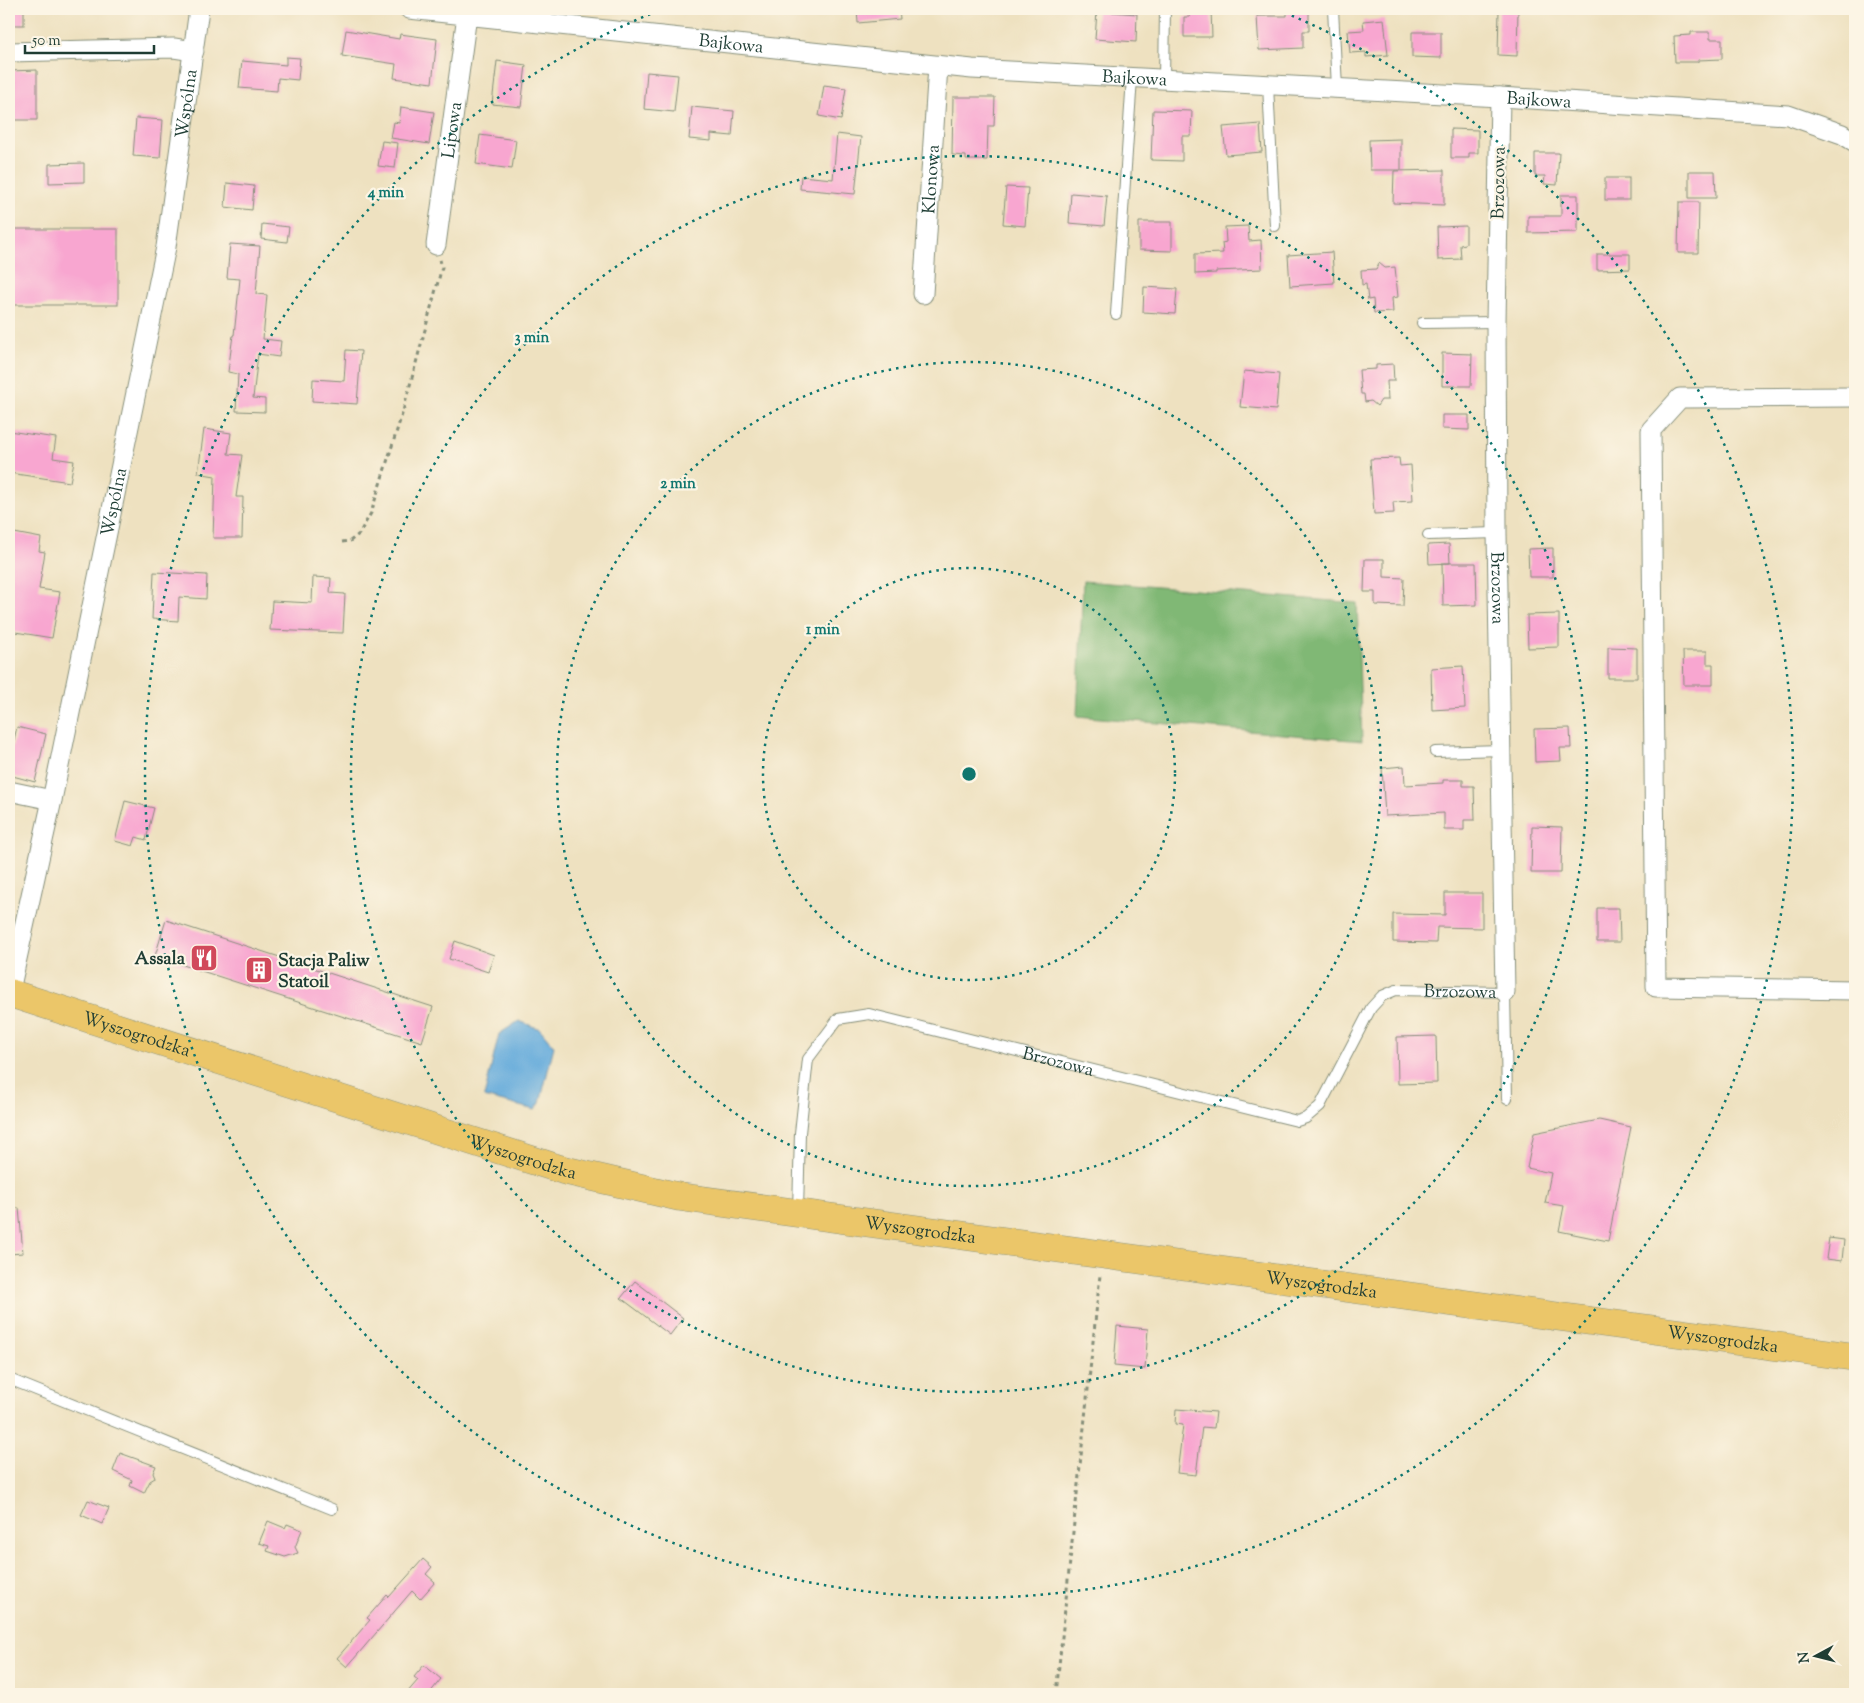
<svg xmlns="http://www.w3.org/2000/svg" width="1864" height="1703" font-family="'Sorts Mill Goudy',serif">
<style>
.forest{fill:#80b874;stroke:#507a54}
.water{fill:#65abdb;stroke:#427488}
.building{fill:#f8a6d0}
.lines{fill:none;stroke-linecap:round;stroke-linejoin:round}
.lane-casing{stroke:#868f7a;stroke-width:12}
.street-casing{stroke:#868f7a;stroke-width:21}
.primary-casing{stroke:#868f7a;stroke-width:29}
.path{stroke:#868f7a;stroke-width:3;stroke-dasharray:4 4;stroke-linecap:butt}
.lane{stroke:#fff;stroke-width:10}
.street{stroke:#fff;stroke-width:19}
.primary{stroke:#ebc669;stroke-width:28}
.ring{fill:none;stroke:#0f766e;stroke-width:2.5;stroke-dasharray:2.5 5}
.labels{text-anchor:middle;stroke-width:4.5;stroke-linejoin:round;paint-order:stroke}
.street-label{font-size:18px;fill:#1f3d34;stroke:#fcf5e5}
.poi-label{font-size:18px;font-weight:bold;fill:#1f3d34;stroke:#fcf5e5;text-anchor:end}
.centre{fill:#0f766e;stroke:#fcf5e5;stroke-width:2.5}
.ring-label{font-size:15px;text-anchor:middle;font-weight:bold;fill:#0f766e;stroke:#fcf5e5;stroke-width:4.5;stroke-linejoin:round;paint-order:stroke}
</style>
<rect width="100%" height="100%" fill="#fcf5e5"/>
<filter id="ink" filterUnits="userSpaceOnUse"><feTurbulence type="fractalNoise" baseFrequency=".02" numOctaves="2"/><feDisplacementMap in="SourceGraphic" scale="10" xChannelSelector="R" yChannelSelector="G"/><feConvolveMatrix kernelMatrix="1 2 1 2 8 2 1 2 1" color-interpolation-filters="sRGB"/></filter>
<filter id="wash" filterUnits="userSpaceOnUse"><feTurbulence type="fractalNoise" baseFrequency=".0096" numOctaves="4" result="noise"/><feDisplacementMap in="SourceGraphic" scale="20" xChannelSelector="R" yChannelSelector="G"/><feGaussianBlur stdDeviation="1.12" result="paint"/><feColorMatrix in="noise" values="0 0 0 0 0 0 0 0 0 0 0 0 0 0 0 0 0 1.4 0 .05"/><feComposite in="paint" operator="in"/></filter>
<g filter="url(#wash)">
<rect width="100%" height="100%" fill="#eee1c0"/>
<polygon class="forest" points="1083,581 1357,603 1362,741 1077,716"/>
<polygon class="water" points="519,1021 540,1029 554,1046 540,1103 535,1110 484,1097 499,1034"/>
<g id="blocks">
<g class="building">
<rect x="9" y="9" width="15" height="16"/>
<polygon points="857,9 899,9 900,19 858,23"/>
<polygon points="1190,9 1211,9 1212,37 1184,37 1184,17 1190,17"/>
<polygon points="1499,9 1518,9 1517,56 1498,55"/>
<polygon points="1309,10 1309,31 1303,31 1303,48 1259,50 1257,16 1287,16 1287,11"/>
<polygon points="1097,11 1137,14 1136,42 1095,39"/>
<polygon points="1384,19 1388,55 1366,57 1366,52 1350,53 1348,31 1364,30 1363,21"/>
<polygon points="346,30 399,39 400,34 437,39 432,83 394,78 396,64 342,56"/>
<polygon points="1412,32 1441,32 1441,58 1412,57"/>
<polygon points="1691,32 1710,32 1710,39 1722,39 1722,59 1698,60 1698,62 1675,62 1674,36 1691,35"/>
<polygon points="286,57 300,58 298,80 278,78 277,91 239,88 242,61 286,65"/>
<polygon points="497,61 526,65 521,107 492,104"/>
<polygon points="37,70 37,120 9,120 9,71"/>
<polygon points="647,72 678,75 674,112 644,109"/>
<polygon points="824,85 846,88 841,120 819,116"/>
<polygon points="953,97 995,97 994,126 988,126 987,160 966,160 966,156 952,155"/>
<polygon points="401,107 434,112 429,144 391,138 394,122 399,123"/>
<polygon points="692,107 734,111 732,136 711,134 711,141 689,139"/>
<polygon points="1153,110 1192,111 1191,136 1182,136 1182,161 1151,160"/>
<polygon points="136,118 163,120 160,158 133,156"/>
<polygon points="1260,124 1262,152 1226,155 1223,127"/>
<polygon points="1451,129 1478,130 1478,153 1469,153 1469,158 1451,158"/>
<polygon points="837,134 861,137 855,194 800,189 801,176 833,179"/>
<polygon points="480,135 516,140 512,169 476,164"/>
<polygon points="1401,139 1401,170 1370,170 1369,140"/>
<polygon points="382,141 398,143 395,168 378,166"/>
<polygon points="1535,153 1559,153 1557,185 1544,184 1545,176 1535,176"/>
<polygon points="84,163 84,182 49,183 49,164"/>
<polygon points="1444,170 1444,205 1393,203 1394,171"/>
<polygon points="1689,171 1715,171 1716,198 1689,198"/>
<rect x="1605" y="178" width="24" height="22"/>
<polygon points="227,183 254,186 252,210 225,207"/>
<polygon points="1006,187 1028,188 1025,226 1003,224"/>
<polygon points="1071,193 1107,196 1104,226 1069,223"/>
<polygon points="1561,195 1578,195 1578,232 1528,233 1528,216 1561,216"/>
<polygon points="1679,202 1699,202 1698,253 1678,253"/>
<polygon points="1139,222 1172,222 1172,251 1139,250"/>
<polygon points="262,224 289,227 287,242 261,239"/>
<polygon points="1248,226 1249,241 1261,240 1262,269 1216,271 1216,273 1195,274 1195,254 1223,253 1222,243 1226,242 1225,227"/>
<polygon points="1466,226 1466,244 1460,245 1461,259 1438,260 1437,227"/>
<rect x="9" y="229" width="109" height="76"/>
<polygon points="230,244 260,246 256,294 267,295 263,339 281,341 279,357 258,354 253,398 265,399 265,412 236,411 238,374 228,372 233,335 234,335 240,279 227,278"/>
<polygon points="1332,252 1334,283 1290,286 1288,255"/>
<polygon points="1597,254 1630,254 1630,269 1597,270"/>
<polygon points="1379,263 1385,268 1395,267 1398,297 1392,298 1393,312 1374,313 1373,299 1368,300 1366,284 1362,285 1361,270 1376,269"/>
<polygon points="1144,287 1177,289 1175,314 1143,312"/>
<polygon points="346,350 361,351 357,404 312,401 313,379 344,381"/>
<polygon points="1442,353 1472,354 1471,386 1442,386"/>
<polygon points="1393,364 1394,381 1387,381 1388,400 1381,400 1377,406 1371,401 1365,402 1364,394 1361,394 1359,370 1376,369 1376,365"/>
<polygon points="1244,371 1279,374 1276,410 1240,407"/>
<polygon points="1442,415 1469,415 1469,430 1442,429"/>
<polygon points="204,429 231,433 228,454 242,455 236,497 243,497 242,538 213,538 215,476 198,473"/>
<polygon points="9,431 56,438 53,458 74,461 70,482 9,473"/>
<polygon points="1399,458 1400,466 1411,465 1413,501 1393,502 1394,513 1374,514 1370,459"/>
<polygon points="9,532 41,538 39,551 45,552 39,589 60,592 52,638 9,631"/>
<polygon points="1449,544 1450,563 1429,564 1428,545"/>
<polygon points="1553,548 1553,577 1529,577 1528,549"/>
<polygon points="1365,559 1384,559 1384,577 1404,578 1403,606 1375,605 1375,592 1364,592"/>
<polygon points="1442,563 1476,563 1477,605 1443,606"/>
<polygon points="154,572 207,575 206,599 179,597 178,621 152,619"/>
<polygon points="313,577 331,578 330,593 345,594 343,633 270,630 272,601 312,603"/>
<polygon points="1559,614 1559,647 1528,648 1527,615"/>
<polygon points="1608,647 1637,648 1637,678 1608,678"/>
<polygon points="1683,651 1707,651 1707,664 1713,664 1713,685 1684,685"/>
<polygon points="1463,666 1465,708 1432,710 1431,668"/>
<polygon points="17,727 46,734 35,782 9,775 9,761"/>
<polygon points="1570,728 1571,748 1560,748 1561,761 1535,762 1534,729"/>
<polygon points="1404,766 1405,785 1443,783 1443,780 1463,780 1463,786 1474,786 1475,820 1464,820 1464,830 1444,830 1444,813 1385,816 1382,768"/>
<polygon points="125,801 154,808 146,840 136,837 133,846 115,841"/>
<polygon points="1532,826 1562,827 1561,873 1531,873"/>
<polygon points="1445,893 1482,893 1482,928 1437,927 1436,943 1393,942 1393,914 1445,915"/>
<polygon points="1597,908 1619,908 1620,942 1597,942"/>
<polygon points="166,920 433,1007 422,1042 155,956"/>
<polygon points="455,941 494,955 488,972 449,959"/>
<polygon points="1436,1036 1437,1083 1398,1084 1397,1037"/>
<polygon points="1599,1120 1631,1127 1608,1241 1559,1231 1564,1206 1545,1203 1551,1173 1527,1168 1534,1133"/>
<polygon points="9,1208 19,1208 23,1253 9,1254"/>
<polygon points="1829,1238 1844,1240 1842,1261 1826,1259"/>
<polygon points="635,1281 683,1318 670,1335 621,1298"/>
<polygon points="1117,1326 1148,1329 1145,1369 1114,1366"/>
<polygon points="1176,1409 1216,1412 1214,1428 1202,1427 1196,1475 1177,1473 1183,1425 1175,1424"/>
<polygon points="120,1453 156,1466 153,1473 155,1478 150,1481 144,1493 130,1486 132,1480 113,1471"/>
<polygon points="88,1500 109,1508 102,1524 81,1515"/>
<polygon points="268,1521 285,1528 287,1524 302,1530 295,1547 298,1553 285,1557 267,1551 269,1546 259,1543"/>
<polygon points="423,1559 432,1567 426,1574 435,1582 420,1599 412,1591 347,1667 337,1658 370,1620 367,1618 387,1595 389,1597"/>
<polygon points="424,1665 441,1679 429,1694 406,1694 418,1680 414,1677"/>
</g>
</g>
</g>
<g filter="url(#ink)">
<use href="#blocks" fill-opacity="0" stroke="#868f7a" stroke-width="1"/>
<g class="lines">
<g class="lane-casing">
<g id="lane">
<polyline points="1333,9 1337,88"/>
<polyline points="1164,80 1165,9"/>
<polyline points="1268,85 1275,226"/>
<polyline points="1116,314 1132,78"/>
<polyline points="1422,323 1496,322"/>
<polyline points="1428,535 1497,533"/>
<polyline points="1435,752 1501,750"/>
<path id="s1" d="M798 1211 800 1133 808 1059 838 1019 869 1014 1297 1121 1306 1118 1320 1106 1371 1008 1382 996 1396 990 1505 992 1507 1099"/>
<polyline points="9,1379 332,1509"/>
</g>
</g>
<g class="street-casing">
<g id="street">
<path id="s2" d="M409 9 972 69 1500 97 1788 115 1842 134 1855 142"/>
<polyline points="9,52 174,48 194,51"/>
<path id="s3" d="M1500 97 1496 322 1497 533 1505 992"/>
<path id="s4" d="M436 245 467 15"/>
<path id="s5" d="M923 294 938 66"/>
<polyline points="1855,397 1680,398 1651,430 1656,987 1855,990"/>
<polyline points="9,791 52,800"/>
<path id="s6" d="M9 995 52 800 166 247 199 9"/>
</g>
</g>
<g class="primary-casing">
<g id="primary">
<path id="s7" d="M9 993 563 1170 680 1197 1855 1357"/>
</g>
</g>
<g class="path">
<polyline points="342,542 350,541 359,534 371,513 403,411 442,267 440,260"/>
<polyline points="1056,1694 1100,1275"/>
</g>
<use href="#lane" class="lane"/>
<use href="#street" class="street"/>
<use href="#primary" class="primary"/>
</g>
</g>
<g class="ring">
<circle cx="969" cy="774" r="206"/>
<circle cx="969" cy="774" r="412"/>
<circle cx="969" cy="774" r="618"/>
<path d="M1278 10A824 824 0 1 1 660 10"/>
</g>
<defs>
<g id="restaurant-square" transform="scale(1.4375)"><rect x="-9" y="-9" width="18" height="18" rx="4" fill="#d1495b" stroke="#fcf5e5"/><path d="M-5-6h1v4h1v-4h1v4h1v-4h1v5L-1.5 .5V6h-2V.5L-5-1ZM5-6V6H3V1.5H1.5Q1.5-4 5-6Z" fill="#fff"/></g>
<g id="building-square" transform="scale(1.4375)"><rect x="-9" y="-9" width="18" height="18" rx="4" fill="#d1495b" stroke="#fcf5e5"/><path d="M-4-6H4V6H1V3H-1V6H-4ZM-2.5-4.3h1.7v1.8h-1.7ZM.8-4.3h1.7v1.8H.8ZM-2.5-1h1.7V.8h-1.7ZM.8-1h1.7V.8H.8Z" fill="#fff"/></g>
</defs>
<g fill-rule="evenodd">
<use href="#restaurant-square" x="204" y="958"/>
<use href="#building-square" x="259" y="970"/>
</g>
<g class="labels">
<g class="street-label">
<text dy="6" stroke="none"><textPath href="#s2" startOffset="324">Bajkowa</textPath></text>
<text dy="6" stroke="none"><textPath href="#s2" startOffset="729">Bajkowa</textPath></text>
<text dy="6" stroke="none"><textPath href="#s2" startOffset="1134">Bajkowa</textPath></text>
<text dy="6" stroke="none"><textPath href="#s6" startOffset="909">Wspólna</textPath></text>
<text dy="6" stroke="none"><textPath href="#s4" startOffset="116">Lipowa</textPath></text>
<text dy="6" stroke="none"><textPath href="#s5" startOffset="115">Klonowa</textPath></text>
<text transform="translate(1498 183) rotate(-89)" y="6">Brzozowa</text>
<text dy="6" stroke="none"><textPath href="#s6" startOffset="504">Wspólna</textPath></text>
<text dy="6" stroke="none"><textPath href="#s3" startOffset="491">Brzozowa</textPath></text>
<text dy="6" stroke="none"><textPath href="#s1" startOffset="909">Brzozowa</textPath></text>
<text dy="6" stroke="none"><textPath href="#s7" startOffset="134">Wyszogrodzka</textPath></text>
<text dy="6" stroke="none"><textPath href="#s1" startOffset="429">Brzozowa</textPath></text>
<text dy="6" stroke="none"><textPath href="#s7" startOffset="539">Wyszogrodzka</textPath></text>
<text dy="6" stroke="none"><textPath href="#s7" startOffset="944">Wyszogrodzka</textPath></text>
<text dy="6" stroke="none"><textPath href="#s7" startOffset="1349">Wyszogrodzka</textPath></text>
<text dy="6" stroke="none"><textPath href="#s7" startOffset="1754">Wyszogrodzka</textPath></text>
</g>
<g class="poi-label">
<text x="185" y="964">Assala</text>
<text x="278" y="966" text-anchor="start">Stacja Paliw<tspan x="278" dy="21">Statoil</tspan></text>
</g>
</g>
<circle cx="969" cy="774" r="8" class="centre"/>
<g class="ring-label">
<text x="386" y="197">4 min</text>
<text x="532" y="342">3 min</text>
<text x="678" y="488">2 min</text>
<text x="823" y="634">1 min</text>
</g>
<rect width="1864" height="1703" fill="none" stroke="#fcf5e5" stroke-width="30"/>
<g transform="translate(1816 1656) rotate(263)" stroke="#fcf5e5" stroke-width="4" paint-order="stroke">
<path d="M0-4L9 19L0 12L-9 19Z" fill="#1f3d34"/>
<text y="-8" font-size="14" font-weight="bold" text-anchor="middle" fill="#1f3d34">N</text>
</g>
<path d="M25 45v8h129v-8" fill="none" stroke="#1f3d34" stroke-width="2.5"/>
<text x="32" y="45" font-size="15" fill="#1f3d34" stroke="#fcf5e5" stroke-width="4" paint-order="stroke">50 m</text>
</svg>
